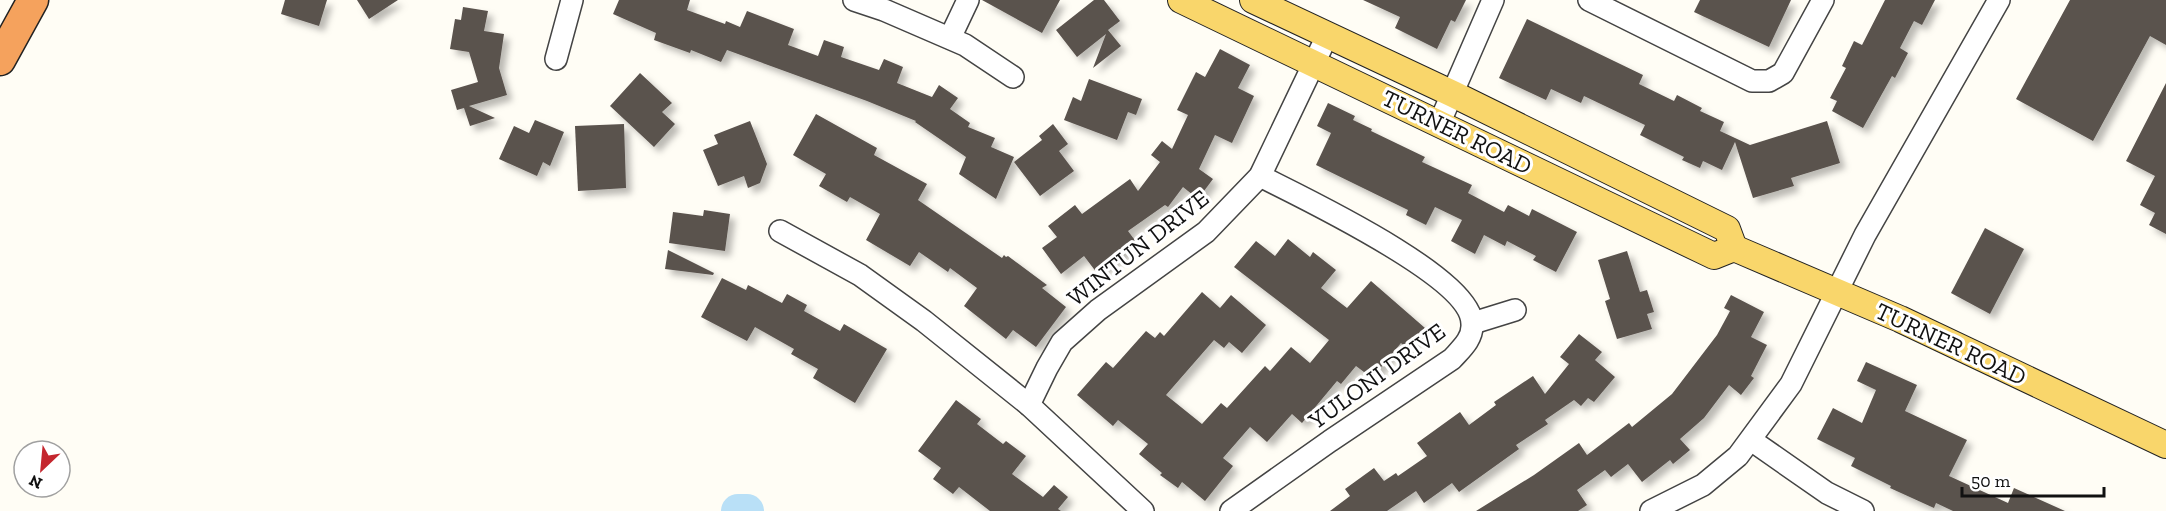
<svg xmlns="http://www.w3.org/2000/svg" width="2166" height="511" font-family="'Zilla Slab',serif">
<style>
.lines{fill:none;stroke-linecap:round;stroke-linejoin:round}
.river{stroke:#b9e0f7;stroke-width:34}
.building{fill:#5a524d;filter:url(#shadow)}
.minor-casing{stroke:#444;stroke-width:24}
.major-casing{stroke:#222;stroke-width:28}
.highway-casing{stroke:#222;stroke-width:33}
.minor{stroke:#fff;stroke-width:21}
.major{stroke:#f9d66b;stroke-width:26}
.highway{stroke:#f5a25d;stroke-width:30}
.labels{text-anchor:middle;stroke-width:6;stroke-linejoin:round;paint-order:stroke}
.street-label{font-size:24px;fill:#111;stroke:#fff}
</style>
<defs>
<filter id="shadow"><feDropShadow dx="5.5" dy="5.5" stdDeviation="3" flood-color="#0004"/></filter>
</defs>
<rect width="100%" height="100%" fill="#fffdf5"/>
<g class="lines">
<polyline class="river" points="738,511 747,511"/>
</g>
<g class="building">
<polygon points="285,0 327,0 319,26 281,14"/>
<polygon points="357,0 398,0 369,19"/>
<polygon points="619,0 690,0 687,10 725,24 726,21 740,27 747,11 794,29 788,45 818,56 824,40 844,47 841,57 879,70 884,59 903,67 897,83 932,97 939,85 958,98 950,109 970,123 968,127 995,138 991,147 1014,157 996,199 959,174 966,157 915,122 916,121 867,101 727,50 721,62 691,50 690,53 654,40 656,33 613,14"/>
<polygon points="982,0 1060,0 1042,33"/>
<polygon points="1094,0 1104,0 1120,21 1108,30 1121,46 1093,68 1106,34 1077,57 1056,30"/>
<polygon points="1363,0 1466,0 1455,22 1451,20 1437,49 1395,28 1400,17"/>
<polygon points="1700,0 1791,0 1769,47 1694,12"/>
<polygon points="1885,0 1935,0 1922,25 1914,21 1900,48 1908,53 1895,78 1892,76 1863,128 1832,111 1837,101 1830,98 1846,68 1842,66 1854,41 1862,45"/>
<polygon points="2070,0 2166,0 2166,45 2150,36 2093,141 2016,99"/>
<polygon points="463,7 488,11 484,31 504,34 499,68 507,95 469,106 495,118 470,126 464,108 457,110 451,90 478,82 469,52 450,49 455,19 461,20"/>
<polygon points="1527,19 1643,75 1639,84 1674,101 1677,95 1702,108 1700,111 1724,122 1720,131 1750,145 1827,121 1840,163 1791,178 1794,186 1753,198 1735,142 1722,170 1703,161 1700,168 1682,160 1684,157 1640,135 1645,125 1584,96 1581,103 1551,89 1546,100 1499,78"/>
<polygon points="1220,49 1250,65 1238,88 1254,96 1232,143 1215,135 1199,169 1213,179 1198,199 1183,187 1168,207 1165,205 1128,231 1137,243 1097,273 1084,256 1061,274 1042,248 1057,237 1048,226 1075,205 1082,214 1130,179 1138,191 1160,162 1151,155 1162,141 1172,149 1188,115 1177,110 1196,72 1205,77"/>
<polygon points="640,73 672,103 662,112 675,124 654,147 610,106"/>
<polygon points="1089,79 1142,99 1136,115 1128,112 1117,140 1064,120 1073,97 1081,101"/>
<polygon points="2166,83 2166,234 2149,225 2155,213 2140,205 2155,176 2126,161"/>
<polygon points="1328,103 1355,116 1353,120 1372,129 1371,131 1425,157 1422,162 1472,185 1468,193 1504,212 1508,205 1529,216 1532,209 1577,232 1556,272 1533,260 1536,256 1507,241 1505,246 1484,235 1475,254 1451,241 1462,220 1435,207 1426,225 1406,215 1408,210 1316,165 1331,133 1317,126"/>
<polygon points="816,114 877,148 874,155 927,184 918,200 1002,258 1004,255 1006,257 1008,256 1047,285 1042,288 1066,307 1036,347 1013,330 1006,339 964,306 977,288 950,268 948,272 919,252 910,266 866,240 880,214 850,197 847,202 819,186 826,174 793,155"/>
<polygon points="535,120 564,132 550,166 543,162 537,176 499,159 514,126 529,133"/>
<polygon points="750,121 767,164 760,183 748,188 744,176 718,186 703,150 718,144 714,135"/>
<polygon points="624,124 626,188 578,191 575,126"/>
<polygon points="1053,124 1068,144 1059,151 1074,171 1040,196 1014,162 1042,140 1039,136"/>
<polygon points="704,210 730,214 725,251 669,243 673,212 703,216"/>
<polygon points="1985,228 2024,249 1990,314 1951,293"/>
<polygon points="1288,239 1310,257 1313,252 1336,270 1321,288 1347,308 1371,281 1425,328 1407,349 1401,343 1372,378 1356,366 1341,384 1337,381 1302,423 1292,414 1267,442 1250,427 1223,458 1233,466 1205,501 1182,482 1178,488 1160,475 1162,473 1139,454 1148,444 1118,420 1113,426 1077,395 1106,362 1113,368 1146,331 1155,338 1160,332 1164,336 1202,292 1220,308 1231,295 1266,325 1242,353 1229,342 1224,348 1214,340 1166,395 1202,424 1221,403 1227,408 1265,366 1270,371 1291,347 1310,363 1329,340 1234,267 1256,241 1275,256"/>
<polygon points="668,250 714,273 713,275 665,269"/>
<polygon points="1627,251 1640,292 1647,290 1654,312 1647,314 1652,329 1617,339 1605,301 1610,299 1598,260"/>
<polygon points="722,278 746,290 748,285 782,303 787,294 807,305 804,311 840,331 844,324 887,349 855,403 813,378 818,369 791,354 794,349 755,327 747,341 701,317"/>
<polygon points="1731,295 1764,312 1751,337 1767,345 1751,376 1754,378 1741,395 1729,385 1704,418 1680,439 1690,450 1673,464 1670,460 1642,482 1628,464 1611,477 1605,470 1577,490 1587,505 1578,511 1476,511 1534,475 1579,443 1587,455 1629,423 1632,427 1672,394 1717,335 1730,311 1724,308"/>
<polygon points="1579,334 1602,352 1595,360 1615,377 1594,402 1588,398 1581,406 1574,400 1545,420 1548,424 1516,445 1519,449 1459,492 1452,483 1424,503 1416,491 1387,511 1330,511 1350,496 1345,489 1374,468 1384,481 1396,473 1398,476 1427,456 1417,443 1460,412 1469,425 1496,405 1494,402 1533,376 1545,394 1569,364 1560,357"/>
<polygon points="1866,362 1917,385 1905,411 1967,440 1949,476 2008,503 2014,488 2065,511 1953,511 1936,503 1934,508 1890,488 1891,486 1851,466 1855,458 1817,439 1833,408 1862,423 1876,390 1857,381"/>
<polygon points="956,400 981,419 977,424 1003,444 1006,441 1026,456 1012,474 1043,497 1054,485 1068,497 1058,509 1061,511 990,511 959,487 953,494 933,479 941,468 918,451"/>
</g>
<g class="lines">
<g class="minor-casing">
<g id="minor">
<polyline points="854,0 884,10 965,45 1013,77"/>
<polyline points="1589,0 1752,81 1769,81 1783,73 1823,0"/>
<polyline points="950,38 968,0"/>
<polyline points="556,59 572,0"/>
<polyline points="1439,124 1493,0"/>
<polyline points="780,231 860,275 924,321 1029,405 1143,511"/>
<polyline points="1473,323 1515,310"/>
<polyline points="1029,405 1047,368 1062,342 1098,310 1206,232 1260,176 1327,36"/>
<polyline points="1751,440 1827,493 1863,511"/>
<path d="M1231 511 1330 441 1452 359C1461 349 1473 339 1472 324 1472 277 1301 197 1260 176"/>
<polyline points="1651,511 1703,485 1738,456 1791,384 1865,235 1999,0"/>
</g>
</g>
<g class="major-casing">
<g id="major">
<polyline points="1181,0 1714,256 1734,248 1900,319 2166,445"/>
<polyline points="1253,0 1453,94 1727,229 1734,248"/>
</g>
</g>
<g class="highway-casing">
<polyline id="highway" points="0,60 33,0"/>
</g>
<use href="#minor" class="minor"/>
<use href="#major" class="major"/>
<use href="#highway" class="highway"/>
</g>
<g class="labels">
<g class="street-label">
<text transform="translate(1457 132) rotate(26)" y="8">TURNER ROAD</text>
<text transform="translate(1138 248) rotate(-38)" y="8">WINTUN DRIVE</text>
<text transform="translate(1951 344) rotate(25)" y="8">TURNER ROAD</text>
<text transform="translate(1377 376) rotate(-36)" y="8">YULONI DRIVE</text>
</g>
</g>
<g transform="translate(42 469) rotate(206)"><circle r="28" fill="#ffffff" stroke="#a0a0a0" stroke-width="1.5"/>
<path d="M0-4.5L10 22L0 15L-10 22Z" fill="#c4262e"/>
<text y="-9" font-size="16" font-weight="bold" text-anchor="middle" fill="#111111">N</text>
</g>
<path d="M1962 487v9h142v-9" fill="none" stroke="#111111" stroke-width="3"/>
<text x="1971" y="487" font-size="18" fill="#111111" stroke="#ffffff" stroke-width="4.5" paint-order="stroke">50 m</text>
</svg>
